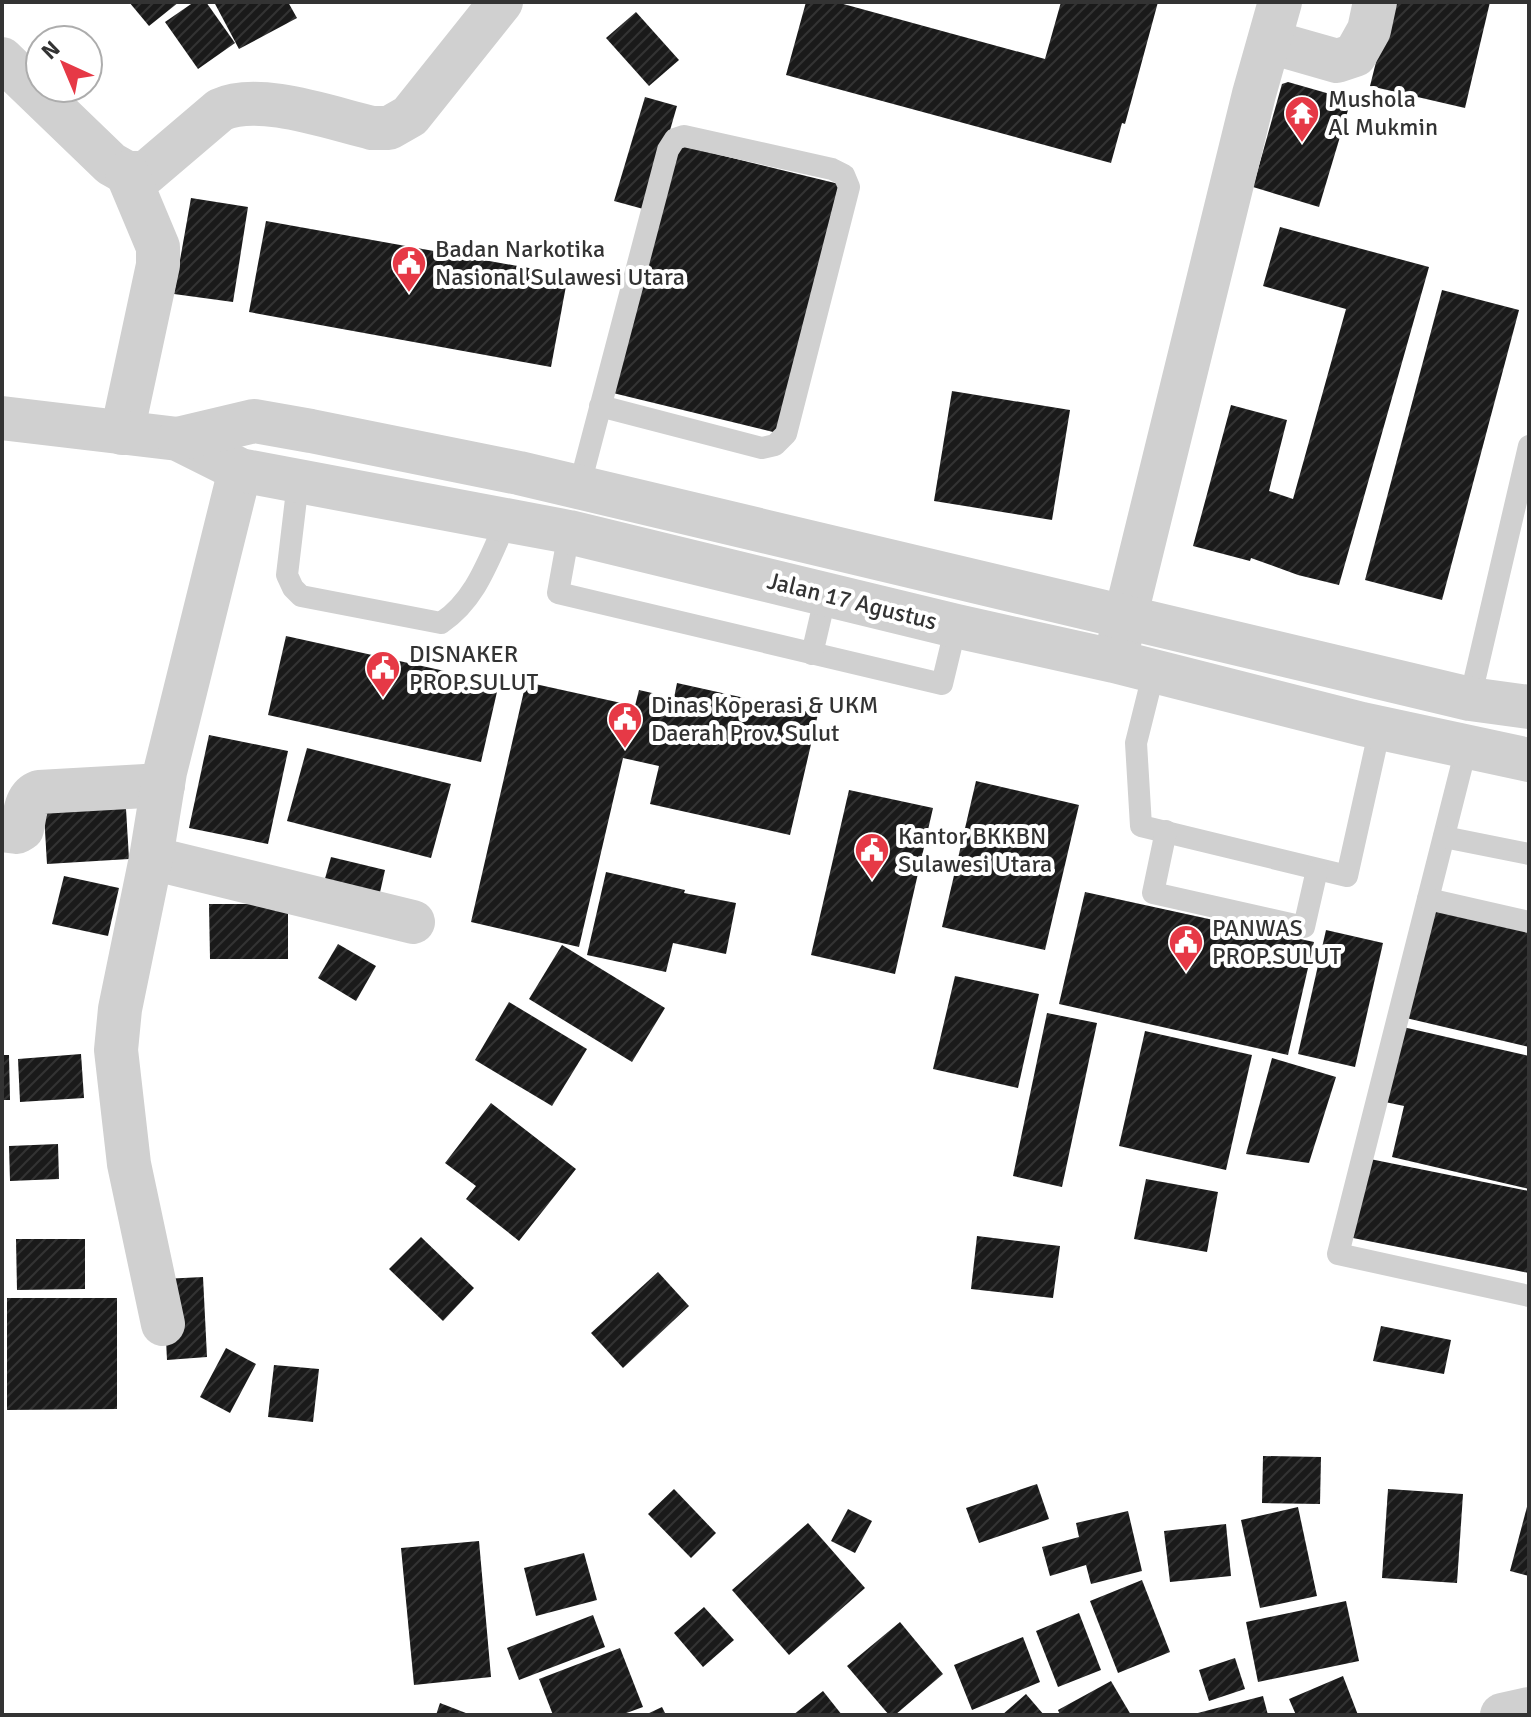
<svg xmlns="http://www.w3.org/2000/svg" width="1531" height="1717" font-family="Signika,sans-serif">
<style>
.building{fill:url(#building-hatch)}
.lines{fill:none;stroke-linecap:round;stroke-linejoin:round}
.service{stroke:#d0d0d0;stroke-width:22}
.minor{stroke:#d0d0d0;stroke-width:44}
.tertiary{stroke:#d0d0d0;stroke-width:44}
.labels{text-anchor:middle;stroke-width:8;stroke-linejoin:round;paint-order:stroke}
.poi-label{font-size:24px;fill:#333;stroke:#fff;text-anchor:start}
.street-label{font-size:24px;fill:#333;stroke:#fff}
</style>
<defs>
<pattern id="building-hatch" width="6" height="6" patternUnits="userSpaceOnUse" patternTransform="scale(2)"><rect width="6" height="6" fill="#1a1a1a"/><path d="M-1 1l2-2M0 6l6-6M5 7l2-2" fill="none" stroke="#333"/></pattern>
</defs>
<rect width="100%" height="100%" fill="#fff"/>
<g class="building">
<polygon points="129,2 179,2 149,26"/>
<polygon points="194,2 206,2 235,43 198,69 165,22"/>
<polygon points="214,2 288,2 297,18 239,49"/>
<polygon points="806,2 836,2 1045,59 1061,2 1158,2 1125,124 1122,123 1111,163 786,75"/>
<polygon points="1391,2 1490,2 1465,108 1370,86"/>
<polygon points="636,12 679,60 649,86 606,38"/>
<polygon points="1288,82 1351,100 1319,207 1253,187 1282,84"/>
<polygon points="645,97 677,106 647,210 614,201"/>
<polygon points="675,144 839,184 777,433 613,393"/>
<polygon points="191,198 248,207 233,302 174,294"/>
<polygon points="266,221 568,275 551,367 249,312"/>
<polygon points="1280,227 1429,267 1339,585 1298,575 1251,558 1250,561 1193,546 1231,405 1287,420 1269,491 1293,499 1346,309 1263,286"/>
<polygon points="1442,290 1519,310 1442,600 1365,580"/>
<polygon points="952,391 1070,410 1052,520 934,501"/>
<polygon points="286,636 499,683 481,762 268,715"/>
<polygon points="526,682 635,706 639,690 674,698 677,683 818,714 790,835 650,804 659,766 623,758 579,947 471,922"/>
<polygon points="209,735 288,751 268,844 189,828"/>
<polygon points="307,748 451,784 431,858 287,821"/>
<polygon points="976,781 1079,805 1045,950 942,927"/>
<polygon points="849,790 933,808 895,974 811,955"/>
<polygon points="125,792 129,859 47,864 43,798"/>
<polygon points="331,857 385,870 377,906 321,893"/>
<polygon points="606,872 685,890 684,893 736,903 726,954 673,943 666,972 587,955"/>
<polygon points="64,876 119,888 108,936 52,924"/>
<polygon points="1085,892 1314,942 1288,1055 1059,1004"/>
<polygon points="209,904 288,904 288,959 210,959"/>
<polygon points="1433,908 1529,931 1529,1047 1406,1018"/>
<polygon points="1326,930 1383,943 1355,1067 1298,1054"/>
<polygon points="338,944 376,966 356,1001 318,978"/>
<polygon points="562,945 665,1008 632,1062 529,999"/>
<polygon points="955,976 1039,994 1018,1088 933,1069"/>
<polygon points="509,1002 587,1049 552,1106 475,1060"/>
<polygon points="1047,1013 1097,1023 1062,1187 1013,1176"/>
<polygon points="1403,1027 1529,1056 1529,1189 1392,1157 1404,1106 1385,1102"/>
<polygon points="1145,1031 1252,1055 1226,1170 1119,1146"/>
<polygon points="81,1054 84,1098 20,1102 18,1059"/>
<polygon points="2,1055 9,1055 10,1100 2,1100"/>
<polygon points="1272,1058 1336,1077 1309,1163 1246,1154"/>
<polygon points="491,1103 576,1169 519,1241 466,1199 476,1186 445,1163"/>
<polygon points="58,1144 59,1179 10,1181 9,1146"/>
<polygon points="1365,1158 1529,1191 1529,1273 1348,1237"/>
<polygon points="1146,1179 1218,1192 1207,1252 1134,1239"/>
<polygon points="977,1236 1060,1246 1053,1298 971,1289"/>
<polygon points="421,1237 474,1288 443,1321 389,1269"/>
<polygon points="16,1239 85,1239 85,1289 17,1290"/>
<polygon points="658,1272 689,1306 623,1368 591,1333"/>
<polygon points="203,1277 207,1357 167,1360 163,1279"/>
<polygon points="7,1298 117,1298 117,1409 7,1410"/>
<polygon points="1381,1326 1451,1340 1444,1374 1373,1361"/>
<polygon points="226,1348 256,1364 230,1413 200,1397"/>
<polygon points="274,1365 319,1369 313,1422 268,1417"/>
<polygon points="1263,1456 1321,1457 1320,1504 1262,1503"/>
<polygon points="1037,1484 1049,1519 979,1543 966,1508"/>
<polygon points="674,1489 716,1533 691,1558 648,1514"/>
<polygon points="1388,1489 1463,1494 1457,1583 1382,1578"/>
<polygon points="1528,1503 1529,1503 1529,1576 1510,1571"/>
<polygon points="1298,1507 1317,1596 1260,1608 1241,1520"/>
<polygon points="848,1509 872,1521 855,1553 831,1541"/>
<polygon points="1128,1511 1142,1571 1091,1584 1086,1565 1050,1576 1042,1547 1079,1537 1076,1523"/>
<polygon points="808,1523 865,1588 789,1655 732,1590"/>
<polygon points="1226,1524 1231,1576 1170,1582 1164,1531"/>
<polygon points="479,1541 491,1677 414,1685 401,1548"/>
<polygon points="584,1553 597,1600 536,1616 524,1568"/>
<polygon points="1142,1580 1170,1652 1118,1673 1090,1601"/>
<polygon points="1346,1601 1359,1661 1258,1682 1246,1622"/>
<polygon points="704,1607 734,1640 703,1667 674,1633"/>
<polygon points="1079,1613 1101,1670 1058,1687 1036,1631"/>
<polygon points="593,1615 605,1647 519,1680 507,1648"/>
<polygon points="900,1622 943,1674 895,1715 889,1715 847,1666"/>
<polygon points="1023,1637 1040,1682 972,1710 954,1665"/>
<polygon points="620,1648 643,1707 621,1715 553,1715 539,1679"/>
<polygon points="1235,1658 1245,1689 1209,1701 1199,1670"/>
<polygon points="1343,1676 1358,1715 1296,1715 1289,1699"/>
<polygon points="1111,1681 1131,1715 1060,1715 1058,1710"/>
<polygon points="823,1691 842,1715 793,1715"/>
<polygon points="1026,1694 1044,1715 1002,1715"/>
<polygon points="1263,1696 1268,1715 1194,1715 1194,1714"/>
<polygon points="440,1703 471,1715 436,1715"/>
<polygon points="662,1707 666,1715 645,1715"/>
</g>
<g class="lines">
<g class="service">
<path d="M298 482 287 575 293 588 301 596 441 623C477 599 489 558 507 520"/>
<polyline points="579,488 668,150 675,139 684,136 832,169 844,175 849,187 786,434 775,445 762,448 600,406"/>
<polyline points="569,532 558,593 942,684 956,626"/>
<polyline points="812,654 826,594"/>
<polyline points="1154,671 1136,743 1141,826 1347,876 1380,728"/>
<polyline points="1470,699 1529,446"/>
<polyline points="1467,745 1338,1254 1529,1296"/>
<polyline points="1166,831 1153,893 1304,927 1317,870"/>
<polyline points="1444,837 1529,854"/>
<polyline points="1428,899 1529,922"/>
</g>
<g class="minor">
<polyline points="1270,42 1337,61 1355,55 1369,30 1375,2"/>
<path d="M2 59 111 164 127 173H146L220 110C259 92 330 118 372 128H389L410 116 501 2"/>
<polyline points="122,433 158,265 158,247 127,173"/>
<polyline points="1116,655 1254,94 1280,2"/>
<path d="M2 830 17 832 22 829C25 815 25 797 39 792L163 785"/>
<polyline points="151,858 413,922"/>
<polyline points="163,1324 129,1164 116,1050 120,1009 151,858 165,772 240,470"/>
<polyline points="1502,1715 1529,1709"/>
</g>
<g class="tertiary">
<polyline points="2,418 178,439 240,470 569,532 956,626 1114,661 1362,724 1529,760"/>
<polyline points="178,439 254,421 311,431 519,473 1470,699 1529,707"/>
</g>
</g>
<defs>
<g id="temple-pin" transform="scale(1.8)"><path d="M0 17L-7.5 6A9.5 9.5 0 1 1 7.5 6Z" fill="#e63946" stroke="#fff"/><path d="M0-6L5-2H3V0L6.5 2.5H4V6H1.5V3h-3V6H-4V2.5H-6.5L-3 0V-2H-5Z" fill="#fff"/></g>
<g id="civic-pin" transform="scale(1.8)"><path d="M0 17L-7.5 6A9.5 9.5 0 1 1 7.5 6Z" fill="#e63946" stroke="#fff"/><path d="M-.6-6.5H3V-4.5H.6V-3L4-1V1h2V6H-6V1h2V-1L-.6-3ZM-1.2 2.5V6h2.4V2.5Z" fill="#fff"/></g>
</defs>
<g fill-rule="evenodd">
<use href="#temple-pin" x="1302" y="113"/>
<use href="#civic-pin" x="409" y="263"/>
<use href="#civic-pin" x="383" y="668"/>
<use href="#civic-pin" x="625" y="719"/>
<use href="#civic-pin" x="872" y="850"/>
<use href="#civic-pin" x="1186" y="942"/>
</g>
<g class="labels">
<g class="poi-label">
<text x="1328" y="107">Mushola<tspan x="1328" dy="28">Al Mukmin</tspan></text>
<text x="435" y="257">Badan Narkotika<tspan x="435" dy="28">Nasional Sulawesi Utara</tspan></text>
<text x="409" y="662">DISNAKER<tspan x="409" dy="28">PROP.SULUT</tspan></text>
<text x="651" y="713">Dinas Koperasi &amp; UKM<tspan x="651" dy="28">Daerah Prov. Sulut</tspan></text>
<text x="898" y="844">Kantor BKKBN<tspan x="898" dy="28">Sulawesi Utara</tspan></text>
<text x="1212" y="936">PANWAS<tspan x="1212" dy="28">PROP.SULUT</tspan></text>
</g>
<g class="street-label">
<text transform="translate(852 601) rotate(14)" y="8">Jalan 17 Agustus</text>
</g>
</g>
<rect width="1531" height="1717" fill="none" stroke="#333333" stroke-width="8"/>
<g transform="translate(64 64) rotate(316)"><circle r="38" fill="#ffffff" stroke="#adadad" stroke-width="2"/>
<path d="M0-6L14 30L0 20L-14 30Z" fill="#e63946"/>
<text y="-12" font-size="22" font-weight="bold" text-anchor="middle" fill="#333333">N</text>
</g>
</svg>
